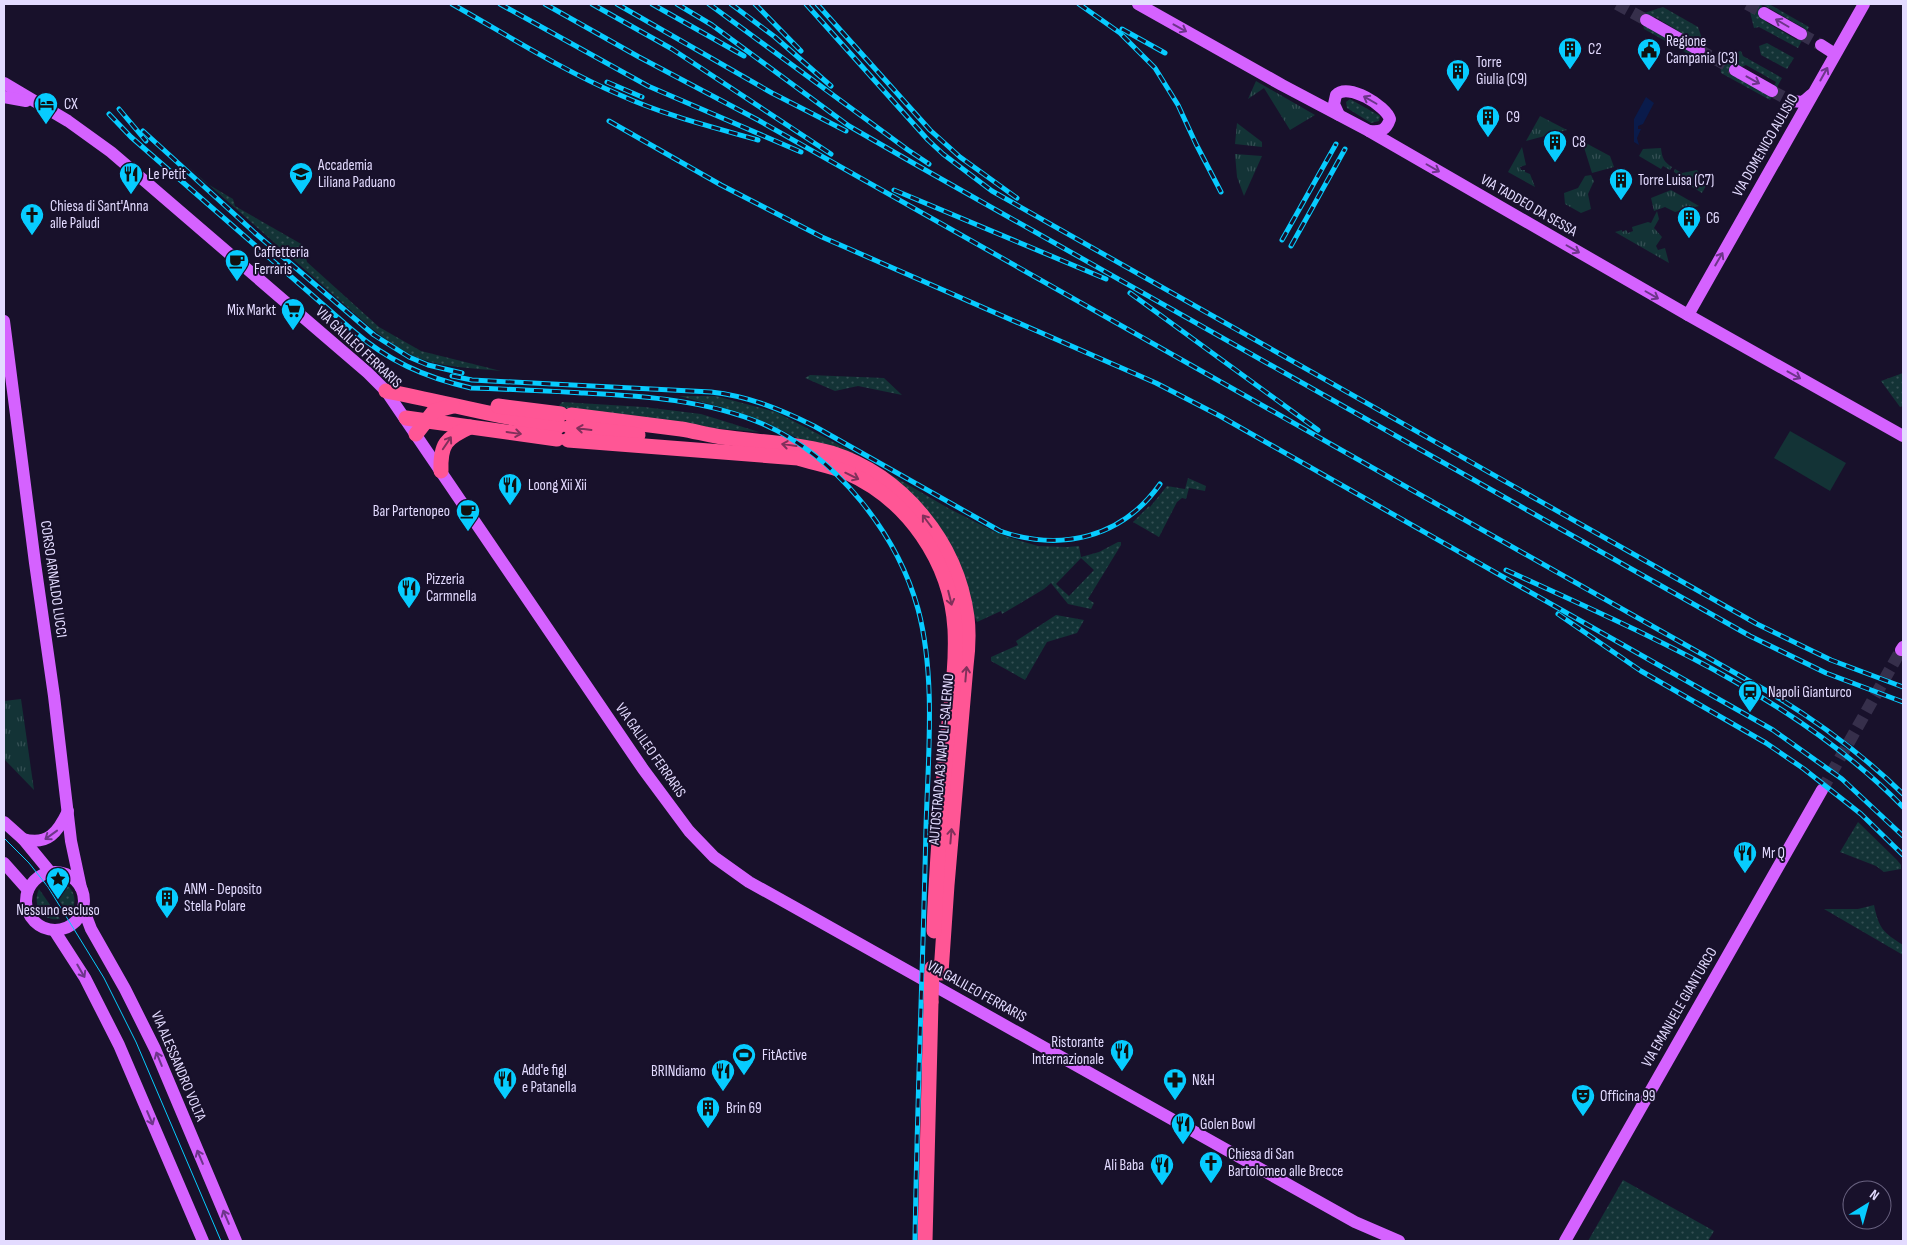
<svg xmlns="http://www.w3.org/2000/svg" width="1907" height="1245" font-family="'Sofia Sans Condensed',sans-serif">
<style>
.grass{fill:url(#grass-dots);fill-rule:evenodd}
.park{fill:url(#park-tufts)}
.pitch{fill:#133336}
.water{fill:#0a1b4b}
.lines{fill:none;stroke-linecap:round;stroke-linejoin:round}
.major-tunnel{stroke:#362f4b;stroke-width:12;stroke-dasharray:12 6;stroke-linecap:butt}
.major{stroke:#d562ff;stroke-width:12}
.highway{stroke:#ff5695;stroke-width:15}
.tram{stroke:#07ccff;stroke-width:1}
.rail-casing{stroke:#07ccff;stroke-width:5}
.rail{stroke:#18112b;stroke-width:3;stroke-dasharray:9;stroke-linecap:butt}
.highway-bridge{stroke:#ff5695;stroke-width:15}
.oneway{stroke:#6d358a}
.oneway2{stroke:#80305b}
.labels{text-anchor:middle;stroke-width:4;stroke-linejoin:round;paint-order:stroke}
.poi-label{font-size:15px;fill:#e3dbff;stroke:#18112b;text-anchor:start}
.street-label{font-size:15px;fill:#e3dbff;stroke:#18112b}
</style>
<defs>
<pattern id="grass-dots" width="8" height="8" patternUnits="userSpaceOnUse" patternTransform="scale(1.25)"><rect width="8" height="8" fill="#133336"/><path d="M2 2h.1M6 6h.1" fill="none" stroke="#355054" stroke-width="1.8" stroke-linecap="round"/></pattern>
<pattern id="park-tufts" width="24" height="20" patternUnits="userSpaceOnUse" patternTransform="scale(1.25)"><rect width="24" height="20" fill="#133336"/><path d="M3 7l-1-3M5 7V3M7 7l1-3M15 17l-1-3M17 17v-4M19 17l1-3" fill="none" stroke="#355054"/></pattern>
</defs>
<rect width="100%" height="100%" fill="#18112b"/>
<g class="grass">
<polygon points="1748,4 1761,4 1766,22 1797,40 1804,28 1762,4 1769,4 1809,27 1798,48 1759,27 1754,28"/>
<path d="M1663 7 1698 27 1706 50 1692 56 1644 29 1641 14ZM1655 17 1697 42 1699 50 1646 20Z"/>
<polygon points="1767,43 1794,58 1787,69 1761,55 1759,46"/>
<path d="M1741 51 1743 56 1782 78 1770 100 1721 73 1719 57ZM1746 65 1776 82 1770 94 1730 72Z"/>
<polygon points="1350,99 1380,116 1379,121 1371,123 1347,108 1346,102"/>
<path d="M183 162 206 183 233 199 235 206 303 245 307 262 379 327 421 351 501 371C475 368 446 368 421 359 404 353 387 340 372 329Z"/>
<polygon points="1903,373 1903,406 1900,407 1881,381"/>
<polygon points="810,375 884,378 902,395 858,386 835,391 805,378"/>
<path d="M679 396H716L776 412 845 448 948 508 993 531 1008 537 1038 546 1067 547 1079 546 1081 557 1099 552 1118 542H1121V545L1088 599 1094 603 1091 609 1068 604 1051 583 1044 589 1002 614 1001 611 977 622 971 608 958 558 941 529 801 440 765 422 713 405ZM1081 558 1094 570 1069 596 1056 584Z"/>
<polygon points="562,402 644,407 701,414 759,432 710,428 558,407"/>
<polygon points="1188,478 1206,486 1205,491 1189,488 1186,499 1182,498 1177,502 1159,537 1133,522 1149,506 1150,507 1167,486 1185,489"/>
<polygon points="1056,615 1084,620 1077,633 1047,642 1025,680 991,661 991,657 1018,645 1016,641"/>
<polygon points="1858,822 1897,860 1901,865 1901,869 1884,872 1876,866 1840,852"/>
<path d="M56 880C74 885 80 900 69 915L46 882Z"/>
<path d="M39 889 60 919C41 922 32 904 39 889Z"/>
<path d="M1874 905C1879 929 1883 932 1903 945V955L1824 909H1858Z"/>
<polygon points="1623,1180 1714,1231 1708,1241 1588,1241"/>
</g>
<g class="park">
<polygon points="1256,81 1315,115 1290,130 1264,88 1248,99"/>
<polygon points="1540,116 1567,130 1526,141"/>
<polygon points="1237,123 1262,142 1262,147 1235,144"/>
<polygon points="1582,141 1610,156 1614,167 1592,173"/>
<polygon points="1522,147 1526,165 1520,167 1521,170 1525,170 1525,172 1530,174 1535,187 1508,172"/>
<path d="M1661 148C1662 158 1664 162 1672 167L1670 170 1663 166 1661 169 1639 156 1643 149Z"/>
<polygon points="1235,154 1262,156 1244,196 1237,177"/>
<polygon points="1675,169 1682,173 1697,170 1706,186 1702,193 1679,179 1680,176 1674,172"/>
<polygon points="1591,175 1594,181 1588,194 1591,209 1581,213 1565,204 1564,193 1578,188 1585,176"/>
<polygon points="1671,190 1699,206 1675,212 1665,207 1654,211 1651,198"/>
<polygon points="1657,211 1659,219 1654,228 1662,237 1656,246 1658,250 1665,248 1669,263 1615,232 1622,230 1622,232 1626,230 1628,233 1633,231 1632,227 1648,222 1651,223"/>
<polygon points="21,699 34,790 4,759 4,701"/>
</g>
<polygon class="pitch" points="1790,431 1846,463 1830,491 1774,458"/>
<polygon class="water" points="1646,97 1654,103 1643,124 1638,126 1638,129 1641,129 1637,138 1639,145 1634,142 1634,119"/>
<g class="lines">
<g class="major-tunnel">
<polyline points="1617,4 1646,20"/>
<polyline points="1747,4 1764,13"/>
<polyline points="1801,34 1821,45"/>
<polyline points="1699,50 1735,70"/>
<polyline points="1772,91 1791,101"/>
<polyline points="1822,790 1901,650"/>
</g>
<g class="major">
<polyline points="1138,4 1282,85 1369,131 1688,315 1903,436"/>
<polyline points="1764,13 1801,34"/>
<polyline points="1646,20 1699,50"/>
<polyline points="1821,45 1835,54"/>
<polyline points="1735,70 1772,91"/>
<polyline points="4,83 68,121 111,152 368,373 386,391 643,769 689,831 714,857 749,882 794,907 1355,1222 1399,1241"/>
<polyline points="4,97 26,101"/>
<polyline points="1791,101 1803,102 1811,95"/>
<path d="M1339 115 1334 104 1336 95C1348 82 1386 106 1390 119 1386 131 1380 132 1369 131"/>
<polyline points="1688,315 1864,4"/>
<polyline points="4,321 35,563 54,696 71,841 81,888"/>
<polyline points="1901,650 1903,647"/>
<polyline points="4,822 23,839 51,873"/>
<path d="M23 839C48 846 58 832 68 811"/>
<polyline points="4,863 28,890"/>
<circle cx="55" cy="901" r="29"/>
<polyline points="83,908 91,929 125,989 155,1049 236,1241"/>
<polyline points="54,930 85,978 119,1045 203,1241"/>
<polyline points="1565,1241 1822,790"/>
</g>
<g class="highway">
<path d="M386 391C444 402 501 418 559 426"/>
<polyline points="498,406 561,414"/>
<path d="M571 415C608 420 644 424 681 429 694 431 708 435 722 437 758 442 795 443 831 453 903 476 957 542 967 617 969 633 968 650 966 666L947 885 941 973"/>
<polyline points="406,418 557,439"/>
<polyline points="570,427 638,435"/>
<polyline points="416,434 434,411 453,406"/>
<path d="M568 440 798 458C814 463 831 466 846 472 908 499 951 562 955 629 957 669 950 710 946 750 941 810 936 871 934 931"/>
<path d="M441 471C440 444 446 438 470 427"/>
<polyline points="925,1241 931,1002"/>
</g>
<polyline class="tram" points="4,838 29,863 48,887 104,978 136,1042 221,1241"/>
<g class="rail-casing">
<g id="rail">
<path d="M452 4C507 35 562 70 620 95 664 115 712 127 758 140"/>
<polyline points="500,4 648,86 801,152"/>
<path d="M545 4 639 57 758 120 1767 691C1816 720 1862 754 1903 794"/>
<polyline points="592,4 672,49 831,154"/>
<polyline points="617,4 772,93 846,131"/>
<polyline points="652,4 744,56"/>
<polyline points="677,4 712,25 849,126 913,163 1750,636 1826,673 1903,702"/>
<polyline points="709,4 908,150 929,164"/>
<polyline points="731,4 775,37 831,86"/>
<polyline points="755,4 801,51"/>
<polyline points="806,4 928,140 943,154 992,191 1757,624 1831,660 1903,687"/>
<polyline points="817,4 930,130 960,157 1017,198"/>
<polyline points="1079,4 1120,33 1155,68 1178,105 1196,144 1221,192"/>
<polyline points="1122,29 1165,53"/>
<polyline points="607,82 642,97"/>
<polyline points="119,109 146,141"/>
<path d="M109 114 131 137 351 329C388 361 424 377 471 388 509 389 546 391 584 393 645 396 706 400 763 424 836 456 897 533 918 609 936 676 928 758 926 827 923 965 917 1103 915 1241"/>
<polyline points="609,121 721,185 822,237 1156,383 1220,416 1773,730 1842,779 1903,836"/>
<polyline points="143,131 255,233 374,335 409,357 428,365 462,373"/>
<polyline points="894,190 1106,279"/>
<polyline points="1282,240 1336,144"/>
<polyline points="1291,246 1345,149"/>
<polyline points="1130,293 1318,430"/>
<path d="M452 376 472 380 711 392C748 396 780 409 814 426L1000 531C1061 552 1122 538 1160 484"/>
<path d="M1506 570C1643 633 1796 697 1903 807"/>
<polyline points="1558,614 1641,671 1766,743 1804,769 1861,814 1903,855"/>
</g>
</g>
<use href="#rail" class="rail"/>
<polyline class="highway-bridge" points="931,1002 932,968"/>
</g>
<defs><path id="oneway-shaft" d="M-6 0H5M1.5-3L5.5 0L1.5 3" fill="none" stroke-width="1.6" stroke-linecap="round" stroke-linejoin="round" transform="scale(1.25)"/></defs>
<g class="oneway">
<use href="#oneway-shaft" transform="translate(1782 23) rotate(-150)"/>
<use href="#oneway-shaft" transform="translate(1180 28) rotate(29)"/>
<use href="#oneway-shaft" transform="translate(1824 74) rotate(-61)"/>
<use href="#oneway-shaft" transform="translate(1753 80) rotate(29)"/>
<use href="#oneway-shaft" transform="translate(1370 100) rotate(-150)"/>
<use href="#oneway-shaft" transform="translate(1433 168) rotate(30)"/>
<use href="#oneway-shaft" transform="translate(1573 249) rotate(30)"/>
<use href="#oneway-shaft" transform="translate(1719 259) rotate(-60)"/>
<use href="#oneway-shaft" transform="translate(1652 295) rotate(30)"/>
<use href="#oneway-shaft" transform="translate(1794 375) rotate(29)"/>
<use href="#oneway-shaft" transform="translate(51 835) rotate(144)"/>
<use href="#oneway-shaft" transform="translate(81 971) rotate(60)"/>
<use href="#oneway-shaft" transform="translate(159 1059) rotate(-112)"/>
<use href="#oneway-shaft" transform="translate(150 1118) rotate(67)"/>
<use href="#oneway-shaft" transform="translate(200 1157) rotate(-113)"/>
<use href="#oneway-shaft" transform="translate(226 1217) rotate(-113)"/>
</g>
<g class="oneway2">
<use href="#oneway-shaft" transform="translate(584 429) rotate(-173)"/>
<use href="#oneway-shaft" transform="translate(514 433) rotate(8)"/>
<use href="#oneway-shaft" transform="translate(447 443) rotate(-56)"/>
<use href="#oneway-shaft" transform="translate(789 445) rotate(-172)"/>
<use href="#oneway-shaft" transform="translate(852 476) rotate(26)"/>
<use href="#oneway-shaft" transform="translate(927 521) rotate(-127)"/>
<use href="#oneway-shaft" transform="translate(950 598) rotate(76)"/>
<use href="#oneway-shaft" transform="translate(966 674) rotate(-85)"/>
<use href="#oneway-shaft" transform="translate(951 836) rotate(-85)"/>
</g>
<defs>
<g id="building-pin" transform="scale(1.25)"><path d="M0 17L-7.5 6A9.5 9.5 0 1 1 7.5 6Z" fill="#07ccff" stroke="#18112b"/><path d="M-4-6H4V6H1V3H-1V6H-4ZM-2.5-4.3h1.7v1.8h-1.7ZM.8-4.3h1.7v1.8H.8ZM-2.5-1h1.7V.8h-1.7ZM.8-1h1.7V.8H.8Z" fill="#111"/></g>
<g id="civic-pin" transform="scale(1.25)"><path d="M0 17L-7.5 6A9.5 9.5 0 1 1 7.5 6Z" fill="#07ccff" stroke="#18112b"/><path d="M-.6-6.5H3V-4.5H.6V-3L4-1V1h2V6H-6V1h2V-1L-.6-3ZM-1.2 2.5V6h2.4V2.5Z" fill="#111"/></g>
<g id="hotel-pin" transform="scale(1.25)"><path d="M0 17L-7.5 6A9.5 9.5 0 1 1 7.5 6Z" fill="#07ccff" stroke="#18112b"/><path d="M-6-4.5h1.5V1H6V5H4.5V3h-9V5H-6ZM-4 0a1.8 1.8 0 1 1 3.6 0ZM.5 0V-2.5h3Q6-2.5 6 0Z" fill="#111"/></g>
<g id="restaurant-pin" transform="scale(1.25)"><path d="M0 17L-7.5 6A9.5 9.5 0 1 1 7.5 6Z" fill="#07ccff" stroke="#18112b"/><path d="M-5-6h1v4h1v-4h1v4h1v-4h1v5L-1.5 .5V6h-2V.5L-5-1ZM5-6V6H3V1.5H1.5Q1.5-4 5-6Z" fill="#111"/></g>
<g id="school-pin" transform="scale(1.25)"><path d="M0 17L-7.5 6A9.5 9.5 0 1 1 7.5 6Z" fill="#07ccff" stroke="#18112b"/><path d="M0-5L7-2L0 1L-7-2ZM-4 1L0 2.5L4 1V4Q0 6-4 4Z" fill="#111"/></g>
<g id="church-pin" transform="scale(1.25)"><path d="M0 17L-7.5 6A9.5 9.5 0 1 1 7.5 6Z" fill="#07ccff" stroke="#18112b"/><path d="M-1.2-6h2.4v3.5h3.3v2.4h-3.3V6h-2.4V-.1h-3.3v-2.4h3.3Z" fill="#111"/></g>
<g id="cafe-pin" transform="scale(1.25)"><path d="M0 17L-7.5 6A9.5 9.5 0 1 1 7.5 6Z" fill="#07ccff" stroke="#18112b"/><path d="M-5.5-4.5H6V0H3Q3 3.5 0 3.5H-2.5Q-5.5 3.5-5.5 0ZM3-3.2v2h1.7v-2ZM-6 4.5H4V6H-6Z" fill="#111"/></g>
<g id="supermarket-pin" transform="scale(1.25)"><path d="M0 17L-7.5 6A9.5 9.5 0 1 1 7.5 6Z" fill="#07ccff" stroke="#18112b"/><path d="M-6-5.5h2.5l.6 2H6L4.5 2H-2.5L-4.4-4H-6ZM-1.5 3.2a1.3 1.3 0 1 0 .1 0ZM3 3.2a1.3 1.3 0 1 0 .1 0Z" fill="#111"/></g>
<g id="station-pin" transform="scale(1.25)"><path d="M0 17L-7.5 6A9.5 9.5 0 1 1 7.5 6Z" fill="#07ccff" stroke="#18112b"/><path d="M-3-6H3Q5-6 5-4V2Q5 4 3 4L4.5 6H3L1.5 4h-3L-3 6H-4.5L-3 4Q-5 4-5 2V-4Q-5-6-3-6ZM-3.5-4v3h7v-3ZM-3.5 1v1.5H-2V1ZM2 1v1.5H3.5V1Z" fill="#111"/></g>
<g id="sight-pin" transform="scale(1.25)"><path d="M0 17L-7.5 6A9.5 9.5 0 1 1 7.5 6Z" fill="#07ccff" stroke="#18112b"/><path d="M0-6L1.8-2.2L6-1.7L2.9 1.2L3.7 5.4L0 3.3L-3.7 5.4L-2.9 1.2L-6-1.7L-1.8-2.2Z" fill="#111"/></g>
<g id="stadium-pin" transform="scale(1.25)"><path d="M0 17L-7.5 6A9.5 9.5 0 1 1 7.5 6Z" fill="#07ccff" stroke="#18112b"/><path d="M0-5a6.5 5 0 1 0 0 10a6.5 5 0 1 0 0-10ZM-3.5-1.8h7v3.6h-7Z" fill="#111"/></g>
<g id="pharmacy-pin" transform="scale(1.25)"><path d="M0 17L-7.5 6A9.5 9.5 0 1 1 7.5 6Z" fill="#07ccff" stroke="#18112b"/><path d="M-2-6h4v4h4v4h-4v4h-4v-4h-4v-4h4Z" fill="#111"/></g>
<g id="theatre-pin" transform="scale(1.25)"><path d="M0 17L-7.5 6A9.5 9.5 0 1 1 7.5 6Z" fill="#07ccff" stroke="#18112b"/><path d="M-5-5.5Q0-4 5-5.5V0Q5 5 0 6Q-5 5-5 0ZM-3.3-2.5H-1v1.5H-3.3ZM1-2.5H3.3v1.5H1ZM-2.8 1Q0 5.5 2.8 1Z" fill="#111"/></g>
</defs>
<g fill-rule="evenodd">
<use href="#building-pin" x="1570" y="49"/>
<use href="#civic-pin" x="1649" y="50"/>
<use href="#building-pin" x="1458" y="71"/>
<use href="#hotel-pin" x="46" y="104"/>
<use href="#building-pin" x="1488" y="117"/>
<use href="#building-pin" x="1555" y="142"/>
<use href="#restaurant-pin" x="131" y="174"/>
<use href="#school-pin" x="301" y="174"/>
<use href="#building-pin" x="1621" y="180"/>
<use href="#church-pin" x="32" y="215"/>
<use href="#building-pin" x="1689" y="218"/>
<use href="#cafe-pin" x="237" y="261"/>
<use href="#supermarket-pin" x="293" y="310"/>
<use href="#restaurant-pin" x="510" y="485"/>
<use href="#cafe-pin" x="468" y="511"/>
<use href="#restaurant-pin" x="409" y="588"/>
<use href="#station-pin" x="1750" y="692"/>
<use href="#restaurant-pin" x="1745" y="853"/>
<use href="#sight-pin" x="58" y="879"/>
<use href="#building-pin" x="167" y="898"/>
<use href="#restaurant-pin" x="1122" y="1051"/>
<use href="#stadium-pin" x="744" y="1055"/>
<use href="#restaurant-pin" x="723" y="1071"/>
<use href="#restaurant-pin" x="505" y="1079"/>
<use href="#pharmacy-pin" x="1175" y="1080"/>
<use href="#theatre-pin" x="1583" y="1096"/>
<use href="#building-pin" x="708" y="1108"/>
<use href="#restaurant-pin" x="1183" y="1124"/>
<use href="#church-pin" x="1211" y="1163"/>
<use href="#restaurant-pin" x="1162" y="1165"/>
</g>
<g class="labels">
<g class="poi-label">
<text x="1666" y="46">Regione<tspan x="1666" dy="17">Campania (C3)</tspan></text>
<text x="1588" y="54">C2</text>
<text x="1476" y="67">Torre<tspan x="1476" dy="17">Giulia (C9)</tspan></text>
<text x="64" y="109">CX</text>
<text x="1506" y="122">C9</text>
<text x="1572" y="147">C8</text>
<text x="318" y="170">Accademia<tspan x="318" dy="17">Liliana Paduano</tspan></text>
<text x="148" y="179">Le Petit</text>
<text x="1638" y="185">Torre Luisa (C7)</text>
<text x="50" y="211">Chiesa di Sant'Anna<tspan x="50" dy="17">alle Paludi</tspan></text>
<text x="1706" y="223">C6</text>
<text x="254" y="257">Caffetteria<tspan x="254" dy="17">Ferraris</tspan></text>
<text x="276" y="315" text-anchor="end">Mix Markt</text>
<text x="528" y="490">Loong Xii Xii</text>
<text x="450" y="516" text-anchor="end">Bar Partenopeo</text>
<text x="426" y="584">Pizzeria<tspan x="426" dy="17">Carmnella</tspan></text>
<text x="1768" y="697">Napoli Gianturco</text>
<text x="1762" y="858">Mr Q</text>
<text x="184" y="894">ANM - Deposito<tspan x="184" dy="17">Stella Polare</tspan></text>
<text x="58" y="915" text-anchor="middle">Nessuno escluso</text>
<text x="1104" y="1047" text-anchor="end">Ristorante<tspan x="1104" dy="17">Internazionale</tspan></text>
<text x="762" y="1060">FitActive</text>
<text x="522" y="1075">Add'e figl<tspan x="522" dy="17">e Patanella</tspan></text>
<text x="706" y="1076" text-anchor="end">BRINdiamo</text>
<text x="1192" y="1085">N&amp;H</text>
<text x="1600" y="1101">Officina 99</text>
<text x="726" y="1113">Brin 69</text>
<text x="1200" y="1129">Golen Bowl</text>
<text x="1228" y="1159">Chiesa di San<tspan x="1228" dy="17">Bartolomeo alle Brecce</tspan></text>
<text x="1144" y="1170" text-anchor="end">Ali Baba</text>
</g>
<g class="street-label">
<text transform="translate(1765 145) rotate(-60)" y="5">VIA DOMENICO AULISIO</text>
<text transform="translate(1529 205) rotate(30)" y="5">VIA TADDEO DA SESSA</text>
<text transform="translate(359 347) rotate(43)" y="5">VIA GALILEO FERRARIS</text>
<text transform="translate(54 579) rotate(82)" y="5">CORSO ARNALDO LUCCI</text>
<text transform="translate(651 750) rotate(55)" y="5">VIA GALILEO FERRARIS</text>
<text transform="translate(941 759) rotate(-85)" y="5">AUTOSTRADA A3 NAPOLI-SALERNO</text>
<text transform="translate(977 991) rotate(29)" y="5">VIA GALILEO FERRARIS</text>
<text transform="translate(1679 1007) rotate(-60)" y="5">VIA EMANUELE GIANTURCO</text>
<text transform="translate(179 1066) rotate(67)" y="5">VIA ALESSANDRO VOLTA</text>
</g>
</g>
<rect width="1907" height="1245" fill="none" stroke="#e3dbff" stroke-width="10"/>
<g transform="translate(1867 1205) rotate(37)"><circle r="24" fill="#18112b" stroke="#696280"/>
<path d="M0-4L9 19L0 12L-9 19Z" fill="#07ccff"/>
<text y="-8" font-size="14" font-weight="bold" text-anchor="middle" fill="#e3dbff">N</text>
</g>
</svg>
